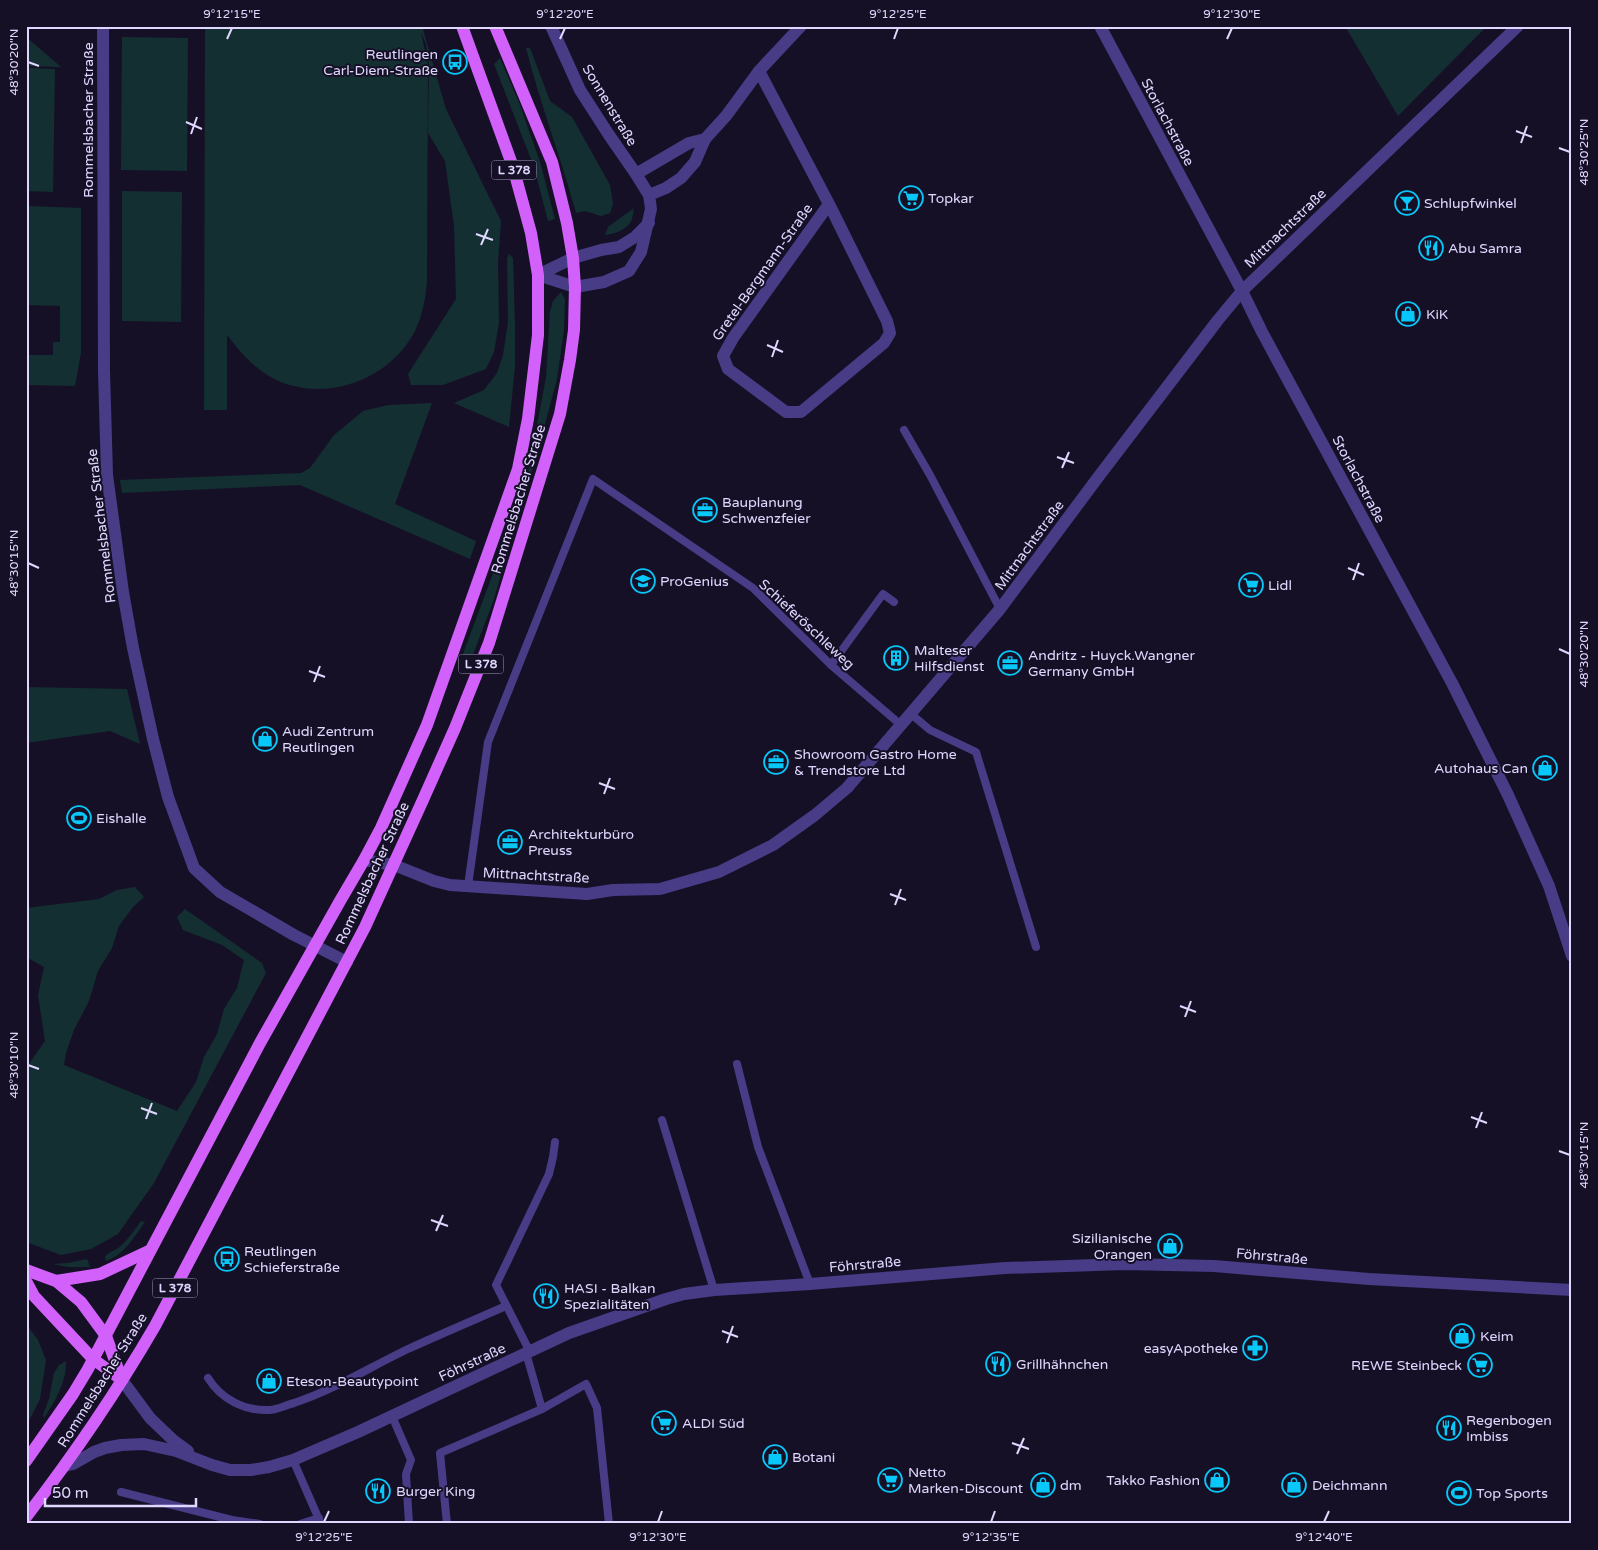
<svg xmlns="http://www.w3.org/2000/svg" width="1598" height="1550" font-family="'Varela Round',sans-serif">
<style>
.green{fill:#132f31}
.lines{fill:none;stroke-linecap:round;stroke-linejoin:round}
.lane{stroke:#473c85;stroke-width:8}
.street{stroke:#473c85;stroke-width:12}
.primary{stroke:#d261fb;stroke-width:12}
.ticks{fill:none;stroke:#e0d7fe;stroke-width:2}
.labels{text-anchor:middle;stroke-width:4;stroke-linejoin:round;paint-order:stroke}
.shield{fill:#161027;stroke:#a39bbe;stroke-width:1}
.shield-label{font-size:12px;font-weight:bold;fill:#e0d7fe}
.poi-label{font-size:14px;fill:#e0d7fe;stroke:#161027;text-anchor:start}
.street-label{font-size:14px;fill:#e0d7fe;stroke:#161027}
.neatline{fill:none;stroke:#e0d7fe;stroke-width:2}
.ticks-label{font-size:12px;text-anchor:middle;fill:#e0d7fe}
</style>
<rect width="100%" height="100%" fill="#161027"/>
<g class="green">
<path d="M205 26H418L419 28V26H422L446 109 501 221 498 263 499 323 494 352 486 369 443 385H411L408 374 456 299 454 226 445 161 428 133 429 65 426 44 421 32 428 65 427 279C426 297 423 314 415 331 388 383 318 406 267 375 250 364 239 350 227 335V410H204Z"/>
<polygon points="1345,26 1487,26 1398,116"/>
<polygon points="26,37 61,67 26,66"/>
<polygon points="122,37 188,38 187,171 121,170"/>
<path d="M526 48H530L550 101 572 117 610 185 613 204 610 213 601 216 585 211 576 213C561 157 540 104 526 48Z"/>
<polygon points="500,58 520,105 541,165 555,219 548,221 534,167 494,64"/>
<polygon points="26,68 55,69 53,192 26,191"/>
<polygon points="122,191 182,192 181,322 122,321"/>
<polygon points="26,206 81,208 81,353 75,386 26,385 26,355 53,355 53,342 60,342 60,306 26,305"/>
<path d="M634 208C633 212 633 218 631 221 627 230 614 234 605 235L608 227Z"/>
<polygon points="509,254 513,258 515,325 515,366 509,427 454,403 484,390 497,373 503,355 508,322 507,258"/>
<polygon points="561,292 565,299 564,330 557,379 540,443 493,602 469,665 464,667 461,665 460,662 518,506 529,468 546,377 550,311 553,301"/>
<polygon points="432,403 395,504 476,541 470,559 300,485 122,493 120,480 301,473 310,468 334,435 363,411 388,405"/>
<polygon points="26,687 127,689 140,744 110,731 26,743"/>
<polygon points="135,887 144,897 133,907 119,926 112,948 98,971 89,1001 74,1030 66,1053 64,1065 177,1111 196,1082 204,1057 217,1034 224,1009 237,988 244,960 222,945 183,930 177,917 185,909 262,963 266,973 154,1183 118,1234 91,1249 61,1255 26,1242 26,1068 45,1041 38,995 44,967 26,957 26,908 99,899 117,890"/>
<path d="M141 1221 145 1222C134 1237 124 1255 106 1261L105 1257C109 1251 117 1250 122 1245 129 1238 135 1229 141 1221Z"/>
<polygon points="87,1259 90,1267 68,1267 53,1264 67,1263"/>
<polygon points="26,1324 38,1340 46,1360 40,1399 31,1417 26,1424"/>
<path d="M66 1361C66 1384 56 1399 44 1418L43 1415 49 1399 54 1373 59 1365Z"/>
</g>
<g class="lines">
<g class="lane">
<polyline points="904,430 930,475 1000,609"/>
<polyline points="831,665 883,594 894,602"/>
<polyline points="911,714 930,730 976,752 1036,947"/>
<polyline points="468,886 488,742 593,479 753,588 831,665 901,725"/>
<polyline points="737,1064 758,1147 810,1284"/>
<polyline points="662,1120 714,1290"/>
<polyline points="530,1352 496,1285 549,1174 553,1157 555,1142"/>
<polyline points="526,1353 542,1409"/>
<path d="M208 1378C221 1399 244 1411 269 1410 277 1410 286 1405 294 1403 334 1390 370 1367 408 1349 441 1334 474 1320 506 1306"/>
<polyline points="392,1416 411,1460 406,1474 409,1524"/>
<polyline points="293,1460 321,1524"/>
<polyline points="121,1492 232,1520 260,1524"/>
<polyline points="300,1524 319,1518"/>
<polyline points="447,1524 440,1453 542,1409 586,1384 597,1408 609,1524"/>
</g>
<g class="street">
<polyline points="103,26 104,371 107,475 123,592 133,648 153,739 168,797 194,868 220,892 294,935 347,962"/>
<polyline points="1100,26 1242,291 1262,332 1452,683 1508,795 1549,886 1572,956"/>
<polyline points="759,71 829,204 887,321 890,333 884,343 801,412 786,412 728,369 723,356 733,338 829,204"/>
<polyline points="636,174 689,143 705,139"/>
<polyline points="649,195 666,188 681,178 695,162 705,139 726,116 759,71 801,26"/>
<polyline points="538,275 575,287 604,282 629,271 641,252 651,209 649,195 636,174 609,135 580,90 551,26"/>
<polyline points="538,275 573,258 601,250 619,247 635,237 649,223"/>
<polyline points="364,860 394,865 434,881 450,885 587,894 613,890 660,889 719,872 773,845 815,815 847,788 1000,609 1099,476 1218,320 1242,291 1518,26"/>
<polyline points="122,1380 150,1418 173,1440 188,1451"/>
<polyline points="65,1466 73,1464 94,1452 105,1448 121,1445 144,1444 176,1451 212,1465 230,1470 251,1470 269,1467 293,1460 358,1432 569,1333 666,1299 684,1294 714,1290 810,1284 1005,1268 1125,1264 1214,1266 1369,1279 1572,1290"/>
</g>
<g class="primary">
<polyline points="26,1270 56,1281 81,1302 106,1336 122,1380"/>
<polyline points="26,1281 34,1296 93,1359 122,1380"/>
<polyline points="56,1281 100,1274 149,1251"/>
<polyline points="26,1461 73,1394 88,1369 260,1043 340,901 364,860 381,828 427,725 518,469 528,419 538,335 538,275 531,233 513,167 462,26"/>
<path d="M26 1517C73 1456 116 1393 155 1326L365 927 422 802 455 728 489 643 560 414 570 360 574 330 575 287 573 258 567 223 552 162 495 26"/>
</g>
</g>
<path class="ticks" d="M227 39 232 28M560 39 565 28M894 39 898 28M1227 39 1232 28M28 62 39 66M186 122 202 129M1516 131 1532 137M191 134 197 117M1521 143 1527 126M1559 148 1570 152M476 234 493 240M481 245 488 229M767 345 783 352M772 357 778 340M1057 457 1074 463M1062 468 1069 452M28 563 39 568M1348 568 1364 575M1353 580 1359 563M1559 649 1570 654M309 671 325 677M314 682 320 666M599 783 615 789M604 794 610 778M890 894 906 900M895 905 901 889M1180 1006 1196 1012M1185 1017 1191 1001M28 1065 39 1069M141 1108 157 1114M1471 1117 1487 1123M146 1119 152 1103M1476 1128 1482 1112M1559 1151 1570 1155M431 1220 448 1226M436 1231 443 1215M722 1331 738 1337M727 1343 733 1326M1012 1443 1029 1449M1017 1454 1024 1438M324 1522 329 1511M658 1522 662 1511M991 1522 995 1511M1324 1522 1329 1511"/>
<defs>
<g id="bus-ring" transform="scale(1.25)"><circle r="9.5" fill="#161027" stroke="#08c8f9" stroke-width="1.5"/><path d="M-5-6H5V4H4V6H2V4H-2V6H-4V4H-5ZM-3.5-4V0h7V-4ZM-3.5 1.2v1.5H-2V1.2ZM2 1.2v1.5H3.5V1.2Z" fill="#08c8f9"/></g>
<g id="supermarket-ring" transform="scale(1.25)"><circle r="9.5" fill="#161027" stroke="#08c8f9" stroke-width="1.5"/><path d="M-6-5.5h2.5l.6 2H6L4.5 2H-2.5L-4.4-4H-6ZM-1.5 3.2a1.3 1.3 0 1 0 .1 0ZM3 3.2a1.3 1.3 0 1 0 .1 0Z" fill="#08c8f9"/></g>
<g id="bar-ring" transform="scale(1.25)"><circle r="9.5" fill="#161027" stroke="#08c8f9" stroke-width="1.5"/><path d="M-6-5H6L.8 .8V4.5H3.5V6h-7V4.5H-.8V.8Z" fill="#08c8f9"/></g>
<g id="restaurant-ring" transform="scale(1.25)"><circle r="9.5" fill="#161027" stroke="#08c8f9" stroke-width="1.5"/><path d="M-5-6h1v4h1v-4h1v4h1v-4h1v5L-1.5 .5V6h-2V.5L-5-1ZM5-6V6H3V1.5H1.5Q1.5-4 5-6Z" fill="#08c8f9"/></g>
<g id="shop-ring" transform="scale(1.25)"><circle r="9.5" fill="#161027" stroke="#08c8f9" stroke-width="1.5"/><path d="M-5-2.5h2.3a2.7 3.5 0 0 1 5.4 0H5L5.5 6h-11ZM-1.5-2.5h3a1.5 2.3 0 0 0-3 0Z" fill="#08c8f9"/></g>
<g id="office-ring" transform="scale(1.25)"><circle r="9.5" fill="#161027" stroke="#08c8f9" stroke-width="1.5"/><path d="M-6-3h4V-5.5h4V-3h4V5H-6ZM-1-4.5V-3h2v-1.5ZM-6 0V1H6V0Z" fill="#08c8f9"/></g>
<g id="school-ring" transform="scale(1.25)"><circle r="9.5" fill="#161027" stroke="#08c8f9" stroke-width="1.5"/><path d="M0-5L7-2L0 1L-7-2ZM-4 1L0 2.5L4 1V4Q0 6-4 4Z" fill="#08c8f9"/></g>
<g id="building-ring" transform="scale(1.25)"><circle r="9.5" fill="#161027" stroke="#08c8f9" stroke-width="1.5"/><path d="M-4-6H4V6H1V3H-1V6H-4ZM-2.5-4.3h1.7v1.8h-1.7ZM.8-4.3h1.7v1.8H.8ZM-2.5-1h1.7V.8h-1.7ZM.8-1h1.7V.8H.8Z" fill="#08c8f9"/></g>
<g id="stadium-ring" transform="scale(1.25)"><circle r="9.5" fill="#161027" stroke="#08c8f9" stroke-width="1.5"/><path d="M0-5a6.5 5 0 1 0 0 10a6.5 5 0 1 0 0-10ZM-3.5-1.8h7v3.6h-7Z" fill="#08c8f9"/></g>
<g id="pharmacy-ring" transform="scale(1.25)"><circle r="9.5" fill="#161027" stroke="#08c8f9" stroke-width="1.5"/><path d="M-2-6h4v4h4v4h-4v4h-4v-4h-4v-4h4Z" fill="#08c8f9"/></g>
</defs>
<g fill-rule="evenodd">
<use href="#bus-ring" x="455" y="62"/>
<use href="#supermarket-ring" x="911" y="198"/>
<use href="#bar-ring" x="1407" y="203"/>
<use href="#restaurant-ring" x="1431" y="248"/>
<use href="#shop-ring" x="1408" y="314"/>
<use href="#office-ring" x="705" y="510"/>
<use href="#school-ring" x="643" y="581"/>
<use href="#supermarket-ring" x="1251" y="585"/>
<use href="#building-ring" x="896" y="658"/>
<use href="#office-ring" x="1010" y="663"/>
<use href="#shop-ring" x="265" y="739"/>
<use href="#office-ring" x="776" y="762"/>
<use href="#shop-ring" x="1545" y="768"/>
<use href="#stadium-ring" x="79" y="818"/>
<use href="#office-ring" x="510" y="842"/>
<use href="#shop-ring" x="1170" y="1246"/>
<use href="#bus-ring" x="227" y="1259"/>
<use href="#restaurant-ring" x="546" y="1296"/>
<use href="#shop-ring" x="1462" y="1336"/>
<use href="#pharmacy-ring" x="1255" y="1348"/>
<use href="#restaurant-ring" x="998" y="1364"/>
<use href="#supermarket-ring" x="1480" y="1365"/>
<use href="#shop-ring" x="269" y="1381"/>
<use href="#supermarket-ring" x="664" y="1423"/>
<use href="#restaurant-ring" x="1449" y="1428"/>
<use href="#shop-ring" x="775" y="1457"/>
<use href="#supermarket-ring" x="890" y="1480"/>
<use href="#shop-ring" x="1217" y="1480"/>
<use href="#shop-ring" x="1043" y="1485"/>
<use href="#shop-ring" x="1294" y="1485"/>
<use href="#restaurant-ring" x="378" y="1491"/>
<use href="#stadium-ring" x="1459" y="1493"/>
</g>
<g class="labels">
<g class="shield">
<rect x="491.5" y="160.5" width="45" height="19" rx="4"/>
<rect x="458.5" y="654.5" width="45" height="19" rx="4"/>
<rect x="152.5" y="1278.5" width="45" height="19" rx="4"/>
</g>
<g class="shield-label">
<text x="514" y="174">L 378</text>
<text x="481" y="668">L 378</text>
<text x="175" y="1292">L 378</text>
</g>
<g class="poi-label">
<text x="438" y="59" text-anchor="end">Reutlingen<tspan x="438" dy="16">Carl-Diem-Straße</tspan></text>
<text x="928" y="203">Topkar</text>
<text x="1424" y="208">Schlupfwinkel</text>
<text x="1448" y="253">Abu Samra</text>
<text x="1426" y="319">KiK</text>
<text x="722" y="507">Bauplanung<tspan x="722" dy="16">Schwenzfeier</tspan></text>
<text x="660" y="586">ProGenius</text>
<text x="1268" y="590">Lidl</text>
<text x="914" y="655">Malteser<tspan x="914" dy="16">Hilfsdienst</tspan></text>
<text x="1028" y="660">Andritz - Huyck.Wangner<tspan x="1028" dy="16">Germany GmbH</tspan></text>
<text x="282" y="736">Audi Zentrum<tspan x="282" dy="16">Reutlingen</tspan></text>
<text x="794" y="759">Showroom Gastro Home<tspan x="794" dy="16">&amp; Trendstore Ltd</tspan></text>
<text x="1528" y="773" text-anchor="end">Autohaus Can</text>
<text x="96" y="823">Eishalle</text>
<text x="528" y="839">Architekturbüro<tspan x="528" dy="16">Preuss</tspan></text>
<text x="1152" y="1243" text-anchor="end">Sizilianische<tspan x="1152" dy="16">Orangen</tspan></text>
<text x="244" y="1256">Reutlingen<tspan x="244" dy="16">Schieferstraße</tspan></text>
<text x="564" y="1293">HASI - Balkan<tspan x="564" dy="16">Spezialitäten</tspan></text>
<text x="1480" y="1341">Keim</text>
<text x="1238" y="1353" text-anchor="end">easyApotheke</text>
<text x="1016" y="1369">Grillhähnchen</text>
<text x="1462" y="1370" text-anchor="end">REWE Steinbeck</text>
<text x="286" y="1386">Eteson-Beautypoint</text>
<text x="1466" y="1425">Regenbogen<tspan x="1466" dy="16">Imbiss</tspan></text>
<text x="682" y="1428">ALDI Süd</text>
<text x="792" y="1462">Botani</text>
<text x="908" y="1477">Netto<tspan x="908" dy="16">Marken-Discount</tspan></text>
<text x="1200" y="1485" text-anchor="end">Takko Fashion</text>
<text x="1060" y="1490">dm</text>
<text x="1312" y="1490">Deichmann</text>
<text x="396" y="1496">Burger King</text>
<text x="1476" y="1498">Top Sports</text>
</g>
<g class="street-label">
<text transform="translate(610 105) rotate(59)" y="5">Sonnenstraße</text>
<text transform="translate(88 120) rotate(-90)" y="5">Rommelsbacher Straße</text>
<text transform="translate(1168 122) rotate(62)" y="5">Storlachstraße</text>
<text transform="translate(1285 228) rotate(-44)" y="5">Mittnachtstraße</text>
<text transform="translate(762 272) rotate(-55)" y="5">Gretel-Bergmann-Straße</text>
<text transform="translate(1359 479) rotate(62)" y="5">Storlachstraße</text>
<text transform="translate(518 499) rotate(-73)" y="5">Rommelsbacher Straße</text>
<text transform="translate(101 526) rotate(-97)" y="5">Rommelsbacher Straße</text>
<text transform="translate(1029 545) rotate(-54)" y="5">Mittnachtstraße</text>
<text transform="translate(807 624) rotate(43)" y="5">Schieferöschleweg</text>
<text transform="translate(372 873) rotate(-65)" y="5">Rommelsbacher Straße</text>
<text transform="translate(536 875) rotate(3)" y="5">Mittnachtstraße</text>
<text transform="translate(1272 1256) rotate(5)" y="5">Föhrstraße</text>
<text transform="translate(865 1264) rotate(-5)" y="5">Föhrstraße</text>
<text transform="translate(472 1362) rotate(-25)" y="5">Föhrstraße</text>
<text transform="translate(102 1380) rotate(-58)" y="5">Rommelsbacher Straße</text>
</g>
</g>
<rect width="1598" height="1550" fill="none" stroke="#161027" stroke-width="55"/>
<path d="M45 1498v8h151v-8" fill="none" stroke="#e0d7fe" stroke-width="2.5"/>
<text x="52" y="1498" font-size="15" fill="#e0d7fe" stroke="#161027" stroke-width="4" paint-order="stroke">50 m</text>
<rect x="28" y="28" width="1542" height="1494" class="neatline"/>
<g class="ticks-label">
<text x="232" y="18">9°12'15"E</text>
<text x="565" y="18">9°12'20"E</text>
<text x="898" y="18">9°12'25"E</text>
<text x="1232" y="18">9°12'30"E</text>
<text transform="translate(14 62) rotate(-90)" y="4">48°30'20"N</text>
<text transform="translate(1584 152) rotate(-90)" y="4">48°30'25"N</text>
<text transform="translate(14 563) rotate(-90)" y="4">48°30'15"N</text>
<text transform="translate(1584 654) rotate(-90)" y="4">48°30'20"N</text>
<text transform="translate(14 1065) rotate(-90)" y="4">48°30'10"N</text>
<text transform="translate(1584 1155) rotate(-90)" y="4">48°30'15"N</text>
<text x="324" y="1541">9°12'25"E</text>
<text x="658" y="1541">9°12'30"E</text>
<text x="991" y="1541">9°12'35"E</text>
<text x="1324" y="1541">9°12'40"E</text>
</g>
</svg>
